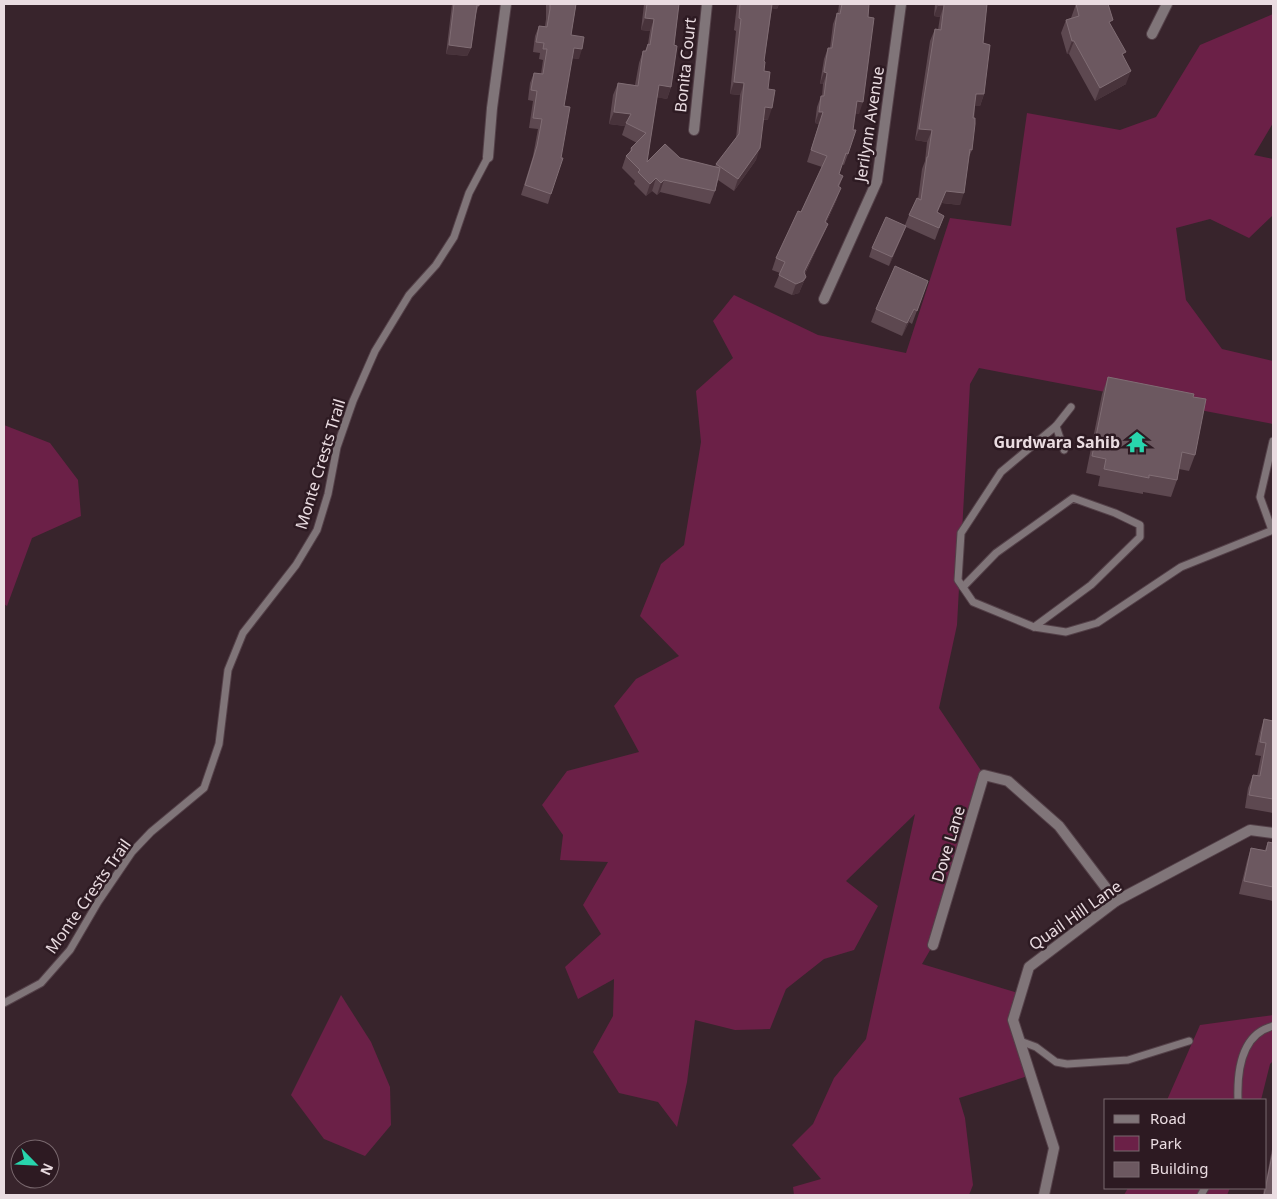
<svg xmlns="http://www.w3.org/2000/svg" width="1277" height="1199" font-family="'Noto Sans',sans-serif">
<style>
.green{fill:#6b2047}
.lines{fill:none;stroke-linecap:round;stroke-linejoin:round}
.service-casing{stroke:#544149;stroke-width:9}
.minor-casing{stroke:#544149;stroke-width:12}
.service{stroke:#807579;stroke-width:7}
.minor{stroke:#807579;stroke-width:10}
.wall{fill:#5d4850}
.shaded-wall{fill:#48333b}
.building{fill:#6c5860;stroke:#806d74}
.labels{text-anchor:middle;stroke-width:5;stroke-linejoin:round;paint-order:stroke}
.street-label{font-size:16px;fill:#eadce1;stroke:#2d1a22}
.poi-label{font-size:16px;font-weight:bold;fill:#eadce1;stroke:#2d1a22;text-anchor:end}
</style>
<rect width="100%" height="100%" fill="#38242c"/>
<g class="green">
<polygon points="1273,14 1273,123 1254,155 1273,159 1273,215 1249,238 1210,219 1176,228 1186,300 1222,349 1273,361 1273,424 979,368 970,384 957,625 939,708 984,775 933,945 922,964 1021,994 1013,1020 1031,1075 959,1098 965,1118 973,1185 969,1195 794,1195 793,1187 821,1179 792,1145 813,1124 834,1078 866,1039 915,814 846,881 878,906 854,950 824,959 786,989 770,1029 735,1030 695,1020 687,1082 677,1127 658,1102 619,1093 593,1052 613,1016 614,979 578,999 565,967 601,934 583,905 608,862 560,860 563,835 542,805 567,771 639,752 614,706 636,679 679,656 640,616 661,564 684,545 701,442 696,391 733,358 713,321 734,295 818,335 906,353 950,218 1011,226 1027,113 1120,130 1156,117 1200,45"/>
<polygon points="4,425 50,443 78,480 81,516 32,538 7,606 4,604"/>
<polygon points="341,995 371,1042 390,1087 391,1125 365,1156 324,1139 291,1095"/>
<polygon points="1273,1015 1273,1061 1270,1064 1261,1100 1167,1100 1200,1025"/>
<polygon points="1128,1188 1230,1188 1227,1195 1124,1195"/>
</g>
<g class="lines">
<g class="service-casing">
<g id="service">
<polyline points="1056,426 1071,407"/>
<polyline points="1064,450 1056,426 1001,472 961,533 958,580 973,602 1034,627 1066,632 1097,623 1181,567 1273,530"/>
<polyline points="1272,530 1260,497 1273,441"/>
<polyline points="963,587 996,553 1073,498 1115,513 1140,525 1140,537 1091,585 1034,627"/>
<polyline points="4,1003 41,983 70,950 98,902 132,852 151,832 204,788 219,744 228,670 243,633 296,565 317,530 328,494 337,447 353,401 375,351 409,295 436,265 454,237 469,193 488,157"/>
<polyline points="1020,1041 1036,1047 1056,1062 1067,1064 1128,1060 1189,1041"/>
<path d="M1238 1100C1237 1072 1241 1034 1273 1026"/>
<polyline points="1201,1195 1205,1188"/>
</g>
</g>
<g class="minor-casing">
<g id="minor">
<polyline points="1152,34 1167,4"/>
<polyline points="694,130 707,4"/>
<polyline points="488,157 492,108 506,4"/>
<polyline points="824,299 877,181 901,4"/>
<polyline points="933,945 984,775 1008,781 1059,826 1116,901"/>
<polyline points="1044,1195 1054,1148 1013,1020 1029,967 1116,901 1250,830 1273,833"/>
</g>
</g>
<use href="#service" class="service"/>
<use href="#minor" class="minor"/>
</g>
<g class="wall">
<polygon points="452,4 479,4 476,14 471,48 467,56 446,54"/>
<polygon points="546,4 582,4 581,5 576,5 571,35 579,59 572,58 564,106 551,194 548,204 521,195 533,156 538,129 529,128 533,101 528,100 530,83 534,73 541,74 543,60 539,59 540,53 533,52 535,36 539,26 545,26 546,19"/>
<polygon points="644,4 679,4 674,45 671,87 667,99 657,97 647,162 680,158 715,167 716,164 736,139 740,95 730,94 736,31 734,30 737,4 779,4 777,9 772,8 764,61 764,71 768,89 768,120 763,120 756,160 734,191 718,180 715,191 710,204 660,192 657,195 652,191 646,196 634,184 635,181 622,168 626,156 629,153 631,148 637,143 622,135 625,126 609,124 613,95 618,83 635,85 639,63 643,51 645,51 648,44 650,31 641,30"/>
<polygon points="839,4 869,4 859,114 855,113 848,154 844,165 842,164 839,174 843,176 839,187 837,199 826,223 828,224 823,235 805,274 806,277 801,288 799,293 792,295 774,287 780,273 772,270 776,258 801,212 822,167 807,162 819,124 815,123 817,107 821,96 822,96 823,84 820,84 824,59 828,48 830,48 833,24 837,13 838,13"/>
<polygon points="935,4 991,4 987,4 983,43 984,94 980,106 975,106 972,150 968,159 960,205 942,203 937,213 944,216 935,240 906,227 889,266 869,257 872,248 905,225 909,215 918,199 922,169 925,161 927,142 915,140 930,41 935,29 938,30 940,17 934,16"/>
<polygon points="1076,4 1111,26 1124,57 1126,84 1095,101 1069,54 1067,54 1061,33 1066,20 1071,18"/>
<polygon points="928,281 912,324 909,322 902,336 871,322 876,309"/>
<polygon points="1108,377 1193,397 1195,455 1189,471 1179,469 1177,480 1171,497 1143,492 1143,494 1098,486 1100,476 1086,473 1102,394"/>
<polygon points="1264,719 1273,721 1273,813 1245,808 1248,788 1253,775 1257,776 1261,756 1255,755 1260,732"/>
<polygon points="1268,842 1273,843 1273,901 1239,894 1247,861 1251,848 1265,850"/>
<polygon points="1273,1144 1273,1195 1263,1195 1264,1188 1266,1188 1266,1181"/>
</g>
<g class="shaded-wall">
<polygon points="771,4 779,4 777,9 769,8"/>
<polygon points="938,5 944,5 940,17 934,16"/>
<polygon points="645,18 654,19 650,31 641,30"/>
<polygon points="1072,41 1074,41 1069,54 1067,54"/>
<polygon points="449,45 471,48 467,56 446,54"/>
<polygon points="574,48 582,49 579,59 570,58"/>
<polygon points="1131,71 1126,84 1095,101 1100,88"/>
<polygon points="824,72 827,73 823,84 820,84"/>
<polygon points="734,82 744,83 740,95 730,94"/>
<polygon points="659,85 671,87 667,99 655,97"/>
<polygon points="976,94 984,94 980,106 971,106"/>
<polygon points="857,101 863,102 859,114 853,113"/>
<polygon points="765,107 772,108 768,120 760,119"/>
<polygon points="614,112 631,114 625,126 609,124"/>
<polygon points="819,112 823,112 819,124 815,123"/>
<polygon points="919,129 932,130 927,142 915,140"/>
<polygon points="760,148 756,160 734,191 738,179"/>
<polygon points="656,178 652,191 646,196 650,184"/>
<polygon points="664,180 660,192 657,195 661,183"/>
<polygon points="841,188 837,199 821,234 825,222"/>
<polygon points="946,191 964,193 960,205 942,203 932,224"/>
<polygon points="828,224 823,235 801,282 806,277 801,288 799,293 792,295 796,284 804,272"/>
<polygon points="906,226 903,234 889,266 892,257"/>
<polygon points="914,309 909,322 902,336 907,323"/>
</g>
<g class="building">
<polygon points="454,4 479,4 479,6 477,5 471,48 449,45"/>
<polygon points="550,4 576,4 571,35 584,37 582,49 574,48 564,106 570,107 561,158 563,158 551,194 525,185 537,146 542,119 533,118 537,91 531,90 534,73 543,74 547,49 543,49 544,43 536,42 539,26 547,27 550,9"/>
<polygon points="647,4 679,4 674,45 677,46 671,87 659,85 647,162 665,144 680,158 720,168 715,191 664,180 661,183 656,178 650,184 638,172 640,170 626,156 632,150 631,148 646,133 626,123 631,114 614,112 618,83 638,86 643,51 646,51 648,44 650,45 654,19 645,18"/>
<polygon points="740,4 772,4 764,61 765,62 764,71 770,72 768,89 775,90 772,108 765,107 760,148 738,179 716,164 739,134 744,83 734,82 741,19 739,18"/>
<polygon points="842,4 869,4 868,17 874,18 863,102 857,101 853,130 856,130 848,154 846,153 839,174 843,176 838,186 841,188 825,222 828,224 804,272 806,277 803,281 796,284 779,275 785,262 776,258 798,211 801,212 827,156 811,150 823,112 819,112 821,96 824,96 827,73 824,72 828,48 832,48 837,13 840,14"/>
<polygon points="938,4 987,4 983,43 990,45 984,94 976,94 973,118 975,118 975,124 972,150 970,149 964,193 946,191 937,212 944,216 939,228 909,215 917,198 921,200 927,157 928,157 932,130 919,129 935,29 941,30 944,5 938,5"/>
<polygon points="1076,4 1108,4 1113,20 1109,22 1126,52 1122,54 1131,71 1100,88 1074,41 1072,41 1066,20 1079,16"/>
<polygon points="886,217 906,226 892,257 872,248"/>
<polygon points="895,266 928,281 917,311 914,309 907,323 876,309"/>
<polygon points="1108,377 1194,394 1193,397 1206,399 1195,455 1182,452 1177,480 1149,475 1149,478 1104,469 1106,459 1092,456"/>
<polygon points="1264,719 1273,721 1273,799 1249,795 1253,775 1260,776 1266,743 1260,742"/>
<polygon points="1268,842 1273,843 1273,887 1244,881 1251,848 1266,851"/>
<polygon points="1273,1151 1273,1195 1264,1195"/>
</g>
<defs>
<g id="temple-bare" transform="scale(1.725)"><path d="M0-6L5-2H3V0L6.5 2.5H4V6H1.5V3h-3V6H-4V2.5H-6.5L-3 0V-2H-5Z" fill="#28d5ad" stroke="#2d1a22" stroke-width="2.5" paint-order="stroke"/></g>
</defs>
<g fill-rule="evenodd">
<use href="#temple-bare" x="1137" y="442"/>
</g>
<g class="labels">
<g class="street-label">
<text transform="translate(685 65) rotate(-84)" y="6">Bonita Court</text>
<text transform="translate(869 124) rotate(-81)" y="6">Jerilynn Avenue</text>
<text transform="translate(320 464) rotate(-73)" y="6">Monte Crests Trail</text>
<text transform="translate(948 844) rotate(-73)" y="6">Dove Lane</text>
<text transform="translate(88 896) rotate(-55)" y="6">Monte Crests Trail</text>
<text transform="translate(1075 915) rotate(-35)" y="6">Quail Hill Lane</text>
</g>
<g class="poi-label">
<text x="1120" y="448">Gurdwara Sahib</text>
</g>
</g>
<rect width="1277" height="1199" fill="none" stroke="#eadce1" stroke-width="10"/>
<rect x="1104" y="1099" width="162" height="90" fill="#2d1a22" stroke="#79686e"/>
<rect x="1114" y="1115" width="25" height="8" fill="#807579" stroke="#79686e"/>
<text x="1150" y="1124" font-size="15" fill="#eadce1">Road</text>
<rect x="1114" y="1136" width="25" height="15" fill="#6b2047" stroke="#79686e"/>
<text x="1150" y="1149" font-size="15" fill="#eadce1">Park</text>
<rect x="1114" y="1162" width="25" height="15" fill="#6c5860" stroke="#79686e"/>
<text x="1150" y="1174" font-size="15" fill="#eadce1">Building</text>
<g transform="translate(35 1164) rotate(114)"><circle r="24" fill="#2d1a22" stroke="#79686e"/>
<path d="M0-4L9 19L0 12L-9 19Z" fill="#28d5ad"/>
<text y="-8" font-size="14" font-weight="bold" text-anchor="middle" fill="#eadce1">N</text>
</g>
</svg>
